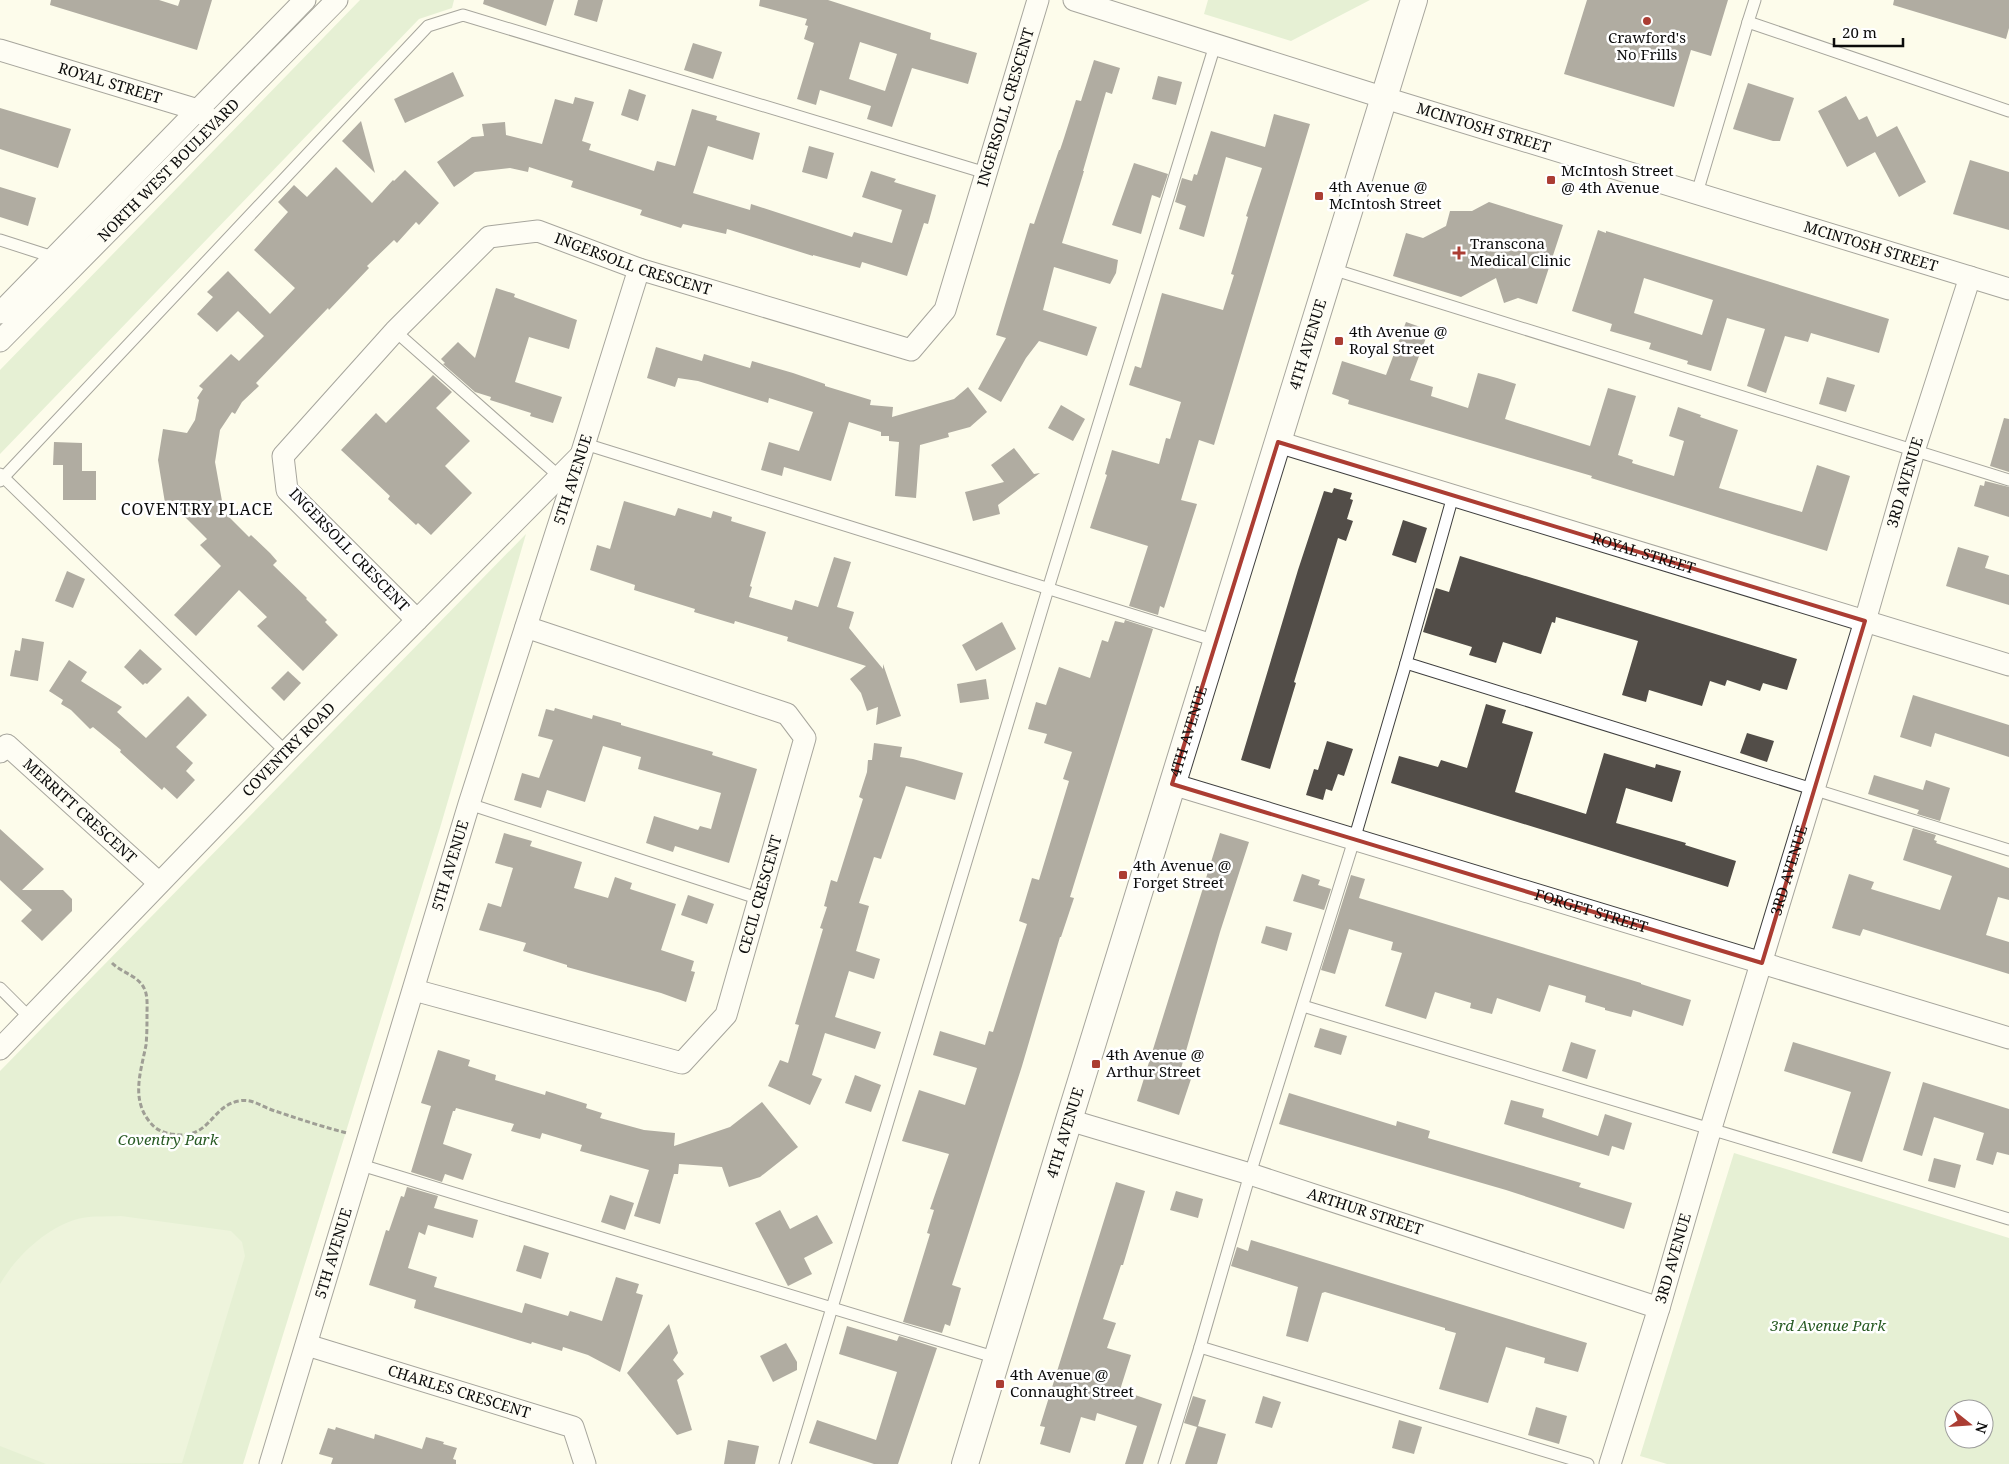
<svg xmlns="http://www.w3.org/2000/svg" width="2009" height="1464" font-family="'Noto Serif',serif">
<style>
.green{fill:#c9e3b9;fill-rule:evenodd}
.pitch{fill:#dbebc9}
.building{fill:#524d48;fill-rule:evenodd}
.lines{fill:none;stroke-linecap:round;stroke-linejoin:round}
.service-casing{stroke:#3e3e3e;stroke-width:13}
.minor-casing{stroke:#3e3e3e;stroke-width:23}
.tertiary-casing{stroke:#3e3e3e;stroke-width:28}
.path{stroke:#2d2d2d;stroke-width:3;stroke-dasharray:5 2.5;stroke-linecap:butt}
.service{stroke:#fff;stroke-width:11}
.minor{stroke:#fff;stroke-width:21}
.tertiary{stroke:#fff;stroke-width:26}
.marked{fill:none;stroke:#ab3d33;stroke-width:4;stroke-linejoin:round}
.poi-dot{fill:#ab3d33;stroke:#fff;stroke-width:2}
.labels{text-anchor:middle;stroke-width:5;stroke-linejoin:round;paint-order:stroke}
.poi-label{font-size:15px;fill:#0b0b0b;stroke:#fff;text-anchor:start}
.street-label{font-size:15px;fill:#0b0b0b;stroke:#fff}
.park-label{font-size:15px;font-style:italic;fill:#275a23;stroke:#fff}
.neighbourhood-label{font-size:16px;letter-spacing:1px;fill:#0b0b0b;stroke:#fff}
</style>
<rect width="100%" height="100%" fill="#fdfceb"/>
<g class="green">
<polygon points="360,0 454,0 452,8 419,19 0,454 0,370"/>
<polygon points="1208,0 1370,0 1291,41 1204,14"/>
<polygon points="526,534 440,828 243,1464 0,1464 0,1071"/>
<path d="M1734 1153 2009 1238V1464H1667L1640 1456ZM1954 1409H1984V1439H1954Z"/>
</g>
<path class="pitch" d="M121 1216 231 1231 242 1242 245 1256 182 1463 46 1464 0 1446V1284C16 1257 44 1230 74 1220 88 1215 106 1217 121 1216Z"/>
<g class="building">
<polygon points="51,0 159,0 178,6 180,0 212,0 197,50 50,5"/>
<polygon points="484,0 554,0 546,26 483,4"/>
<polygon points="578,0 603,0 597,22 574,15"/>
<path d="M760 0H828L931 33 930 39 977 53 968 84 912 68 892 127 867 119 871 106 820 90 816 105 797 99 814 43 804 39 808 26 805 25 807 19 759 6ZM860 42 897 54 885 91 849 79Z"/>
<polygon points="1587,0 1728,0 1711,56 1691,50 1674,107 1564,74"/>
<polygon points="1894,0 2009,0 2009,28 2006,39 1893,5"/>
<polygon points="693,43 722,52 713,79 684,70"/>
<polygon points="1094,60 1120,68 1112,94 1106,92 1083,171 1084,171 1062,243 1118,260 1116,273 1110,284 1054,267 1043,310 1097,327 1087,356 1039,341 1026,358 1001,402 978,389 1006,338 996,335 1030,223 1034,224 1059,150 1060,150 1064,138 1076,100 1081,101"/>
<polygon points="453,72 464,96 405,123 394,99"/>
<polygon points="1158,76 1182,82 1176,105 1152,99"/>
<polygon points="1748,83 1794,98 1780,141 1773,141 1733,129"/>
<polygon points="629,89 646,95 638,121 621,115"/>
<polygon points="1846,96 1859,120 1867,116 1877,137 1897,126 1926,182 1899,197 1875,152 1847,167 1818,111"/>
<polygon points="575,97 594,102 582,141 591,144 589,150 654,171 657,161 675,166 692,109 717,116 716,120 760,133 753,160 708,146 693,193 750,210 751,204 852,237 854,232 892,243 902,210 862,197 871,171 896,179 894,182 936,195 928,224 924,223 907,276 862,262 860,268 813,255 813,256 727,229 726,234 683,224 681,228 640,215 642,210 571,187 573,181 529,167 528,172 510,168 475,172 454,187 437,162 472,137 484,136 482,124 505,122 506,135 542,144 555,99 573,104"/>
<polygon points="0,108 71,129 58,168 0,149"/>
<polygon points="1274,114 1310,124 1214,445 1199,440 1181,500 1197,504 1164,608 1160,606 1158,615 1129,606 1148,546 1090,528 1107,475 1105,474 1112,450 1159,464 1166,438 1170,439 1181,402 1129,385 1135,366 1141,368 1162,293 1223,310 1234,275 1231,274 1248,217 1246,216 1262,168 1226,157 1204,237 1179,229 1186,206 1175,202 1182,178 1192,181 1194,174 1197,175 1211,131 1265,147"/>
<polygon points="361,121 375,173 342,141"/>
<polygon points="809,146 834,153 827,179 802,172"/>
<polygon points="1970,160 2009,172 2009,230 1953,214"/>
<polygon points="1134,163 1168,174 1160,198 1152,195 1141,234 1112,225"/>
<polygon points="336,167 372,203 393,180 394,181 405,170 439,203 419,225 416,222 397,243 394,240 367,266 369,268 329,310 328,308 256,383 259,386 242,402 235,414 232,412 220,430 215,462 224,512 249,537 251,535 270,553 277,561 273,565 307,598 306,599 327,620 325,622 338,635 303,671 257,626 267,617 239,590 196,636 174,615 221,566 200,545 207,539 181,513 179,500 165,503 158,460 163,429 187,433 195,420 199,400 197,398 203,389 199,386 231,354 239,361 264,336 238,311 217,332 197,314 213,297 207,292 228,271 270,314 295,288 254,250 288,212 278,202 294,185 307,197"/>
<polygon points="0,187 36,198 28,226 0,217"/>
<polygon points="1489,202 1563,225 1537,304 1518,298 1504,303 1496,278 1461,297 1393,276 1406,233 1423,238 1446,226 1450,211 1472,211"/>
<path d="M1598 230 1606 233V231L1889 319 1879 353 1811 333 1808 342 1785 336 1766 393 1747 386 1765 329 1727 318 1711 371 1687 364 1688 361 1649 349 1651 343 1610 331 1612 324 1572 311ZM1644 278 1713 300 1702 335 1634 313Z"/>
<polygon points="496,288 515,294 514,297 577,320 569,349 529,337 515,382 562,397 553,423 530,416 531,413 490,400 491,397 475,392 443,364 445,363 441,359 458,342 475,358"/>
<polygon points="1406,322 1429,330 1410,380 1433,387 1431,396 1468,408 1478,373 1497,378 1516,384 1505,419 1590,446 1608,388 1636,396 1618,455 1633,460 1632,463 1674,476 1684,441 1669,436 1678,407 1701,415 1700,417 1738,430 1719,488 1802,512 1817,465 1850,476 1827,551 1591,478 1592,476 1348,404 1349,400 1332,394 1342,361 1386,375"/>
<polygon points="656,347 702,361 704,354 750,368 752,361 793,373 825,384 825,386 871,400 870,405 893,407 892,417 954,399 968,387 987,412 970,427 948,433 949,437 920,445 916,498 895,496 899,442 889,441 889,436 881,436 881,432 849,422 831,481 784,467 782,476 761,470 769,442 799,451 813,412 769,398 768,403 698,381 678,378 675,387 647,378"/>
<polygon points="433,375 452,392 436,408 470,441 445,466 472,493 431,535 418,523 416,525 388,499 390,496 341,450 376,413 386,423"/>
<polygon points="1827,377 1855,385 1846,412 1819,404"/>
<polygon points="1061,405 1085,419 1073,441 1048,428"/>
<polygon points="2004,418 2009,419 2009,472 1990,466"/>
<polygon points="54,442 82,443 82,471 96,471 96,500 63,500 63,465 53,465"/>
<polygon points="1014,448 1034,474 1040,473 998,505 1000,514 973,521 965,492 1004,482 991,465"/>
<polygon points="1985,481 2009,487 2009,517 1974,506 1980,485 1984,486"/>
<polygon points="1334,488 1352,493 1350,499 1353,500 1347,519 1353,521 1346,541 1338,538 1294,682 1296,683 1270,769 1241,760 1298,570 1324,491 1332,493"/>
<polygon points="624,501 675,516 678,508 711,518 713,511 732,517 731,521 766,532 750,586 752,587 749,597 792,610 795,600 818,607 834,557 851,562 837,607 854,612 849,628 883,669 883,664 901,716 876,725 878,707 867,711 861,693 850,679 866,666 787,641 788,637 735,621 734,624 694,612 695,609 634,590 635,585 590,570 597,545 610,549"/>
<polygon points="1403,520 1427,528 1416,563 1392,555"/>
<polygon points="1958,547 1989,556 1985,568 2009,575 2009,605 1946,586"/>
<polygon points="1460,556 1797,659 1787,690 1763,683 1760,691 1727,680 1725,686 1710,681 1702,706 1649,690 1646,702 1622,695 1638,641 1556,617 1555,623 1552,622 1541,654 1503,642 1496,663 1469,655 1472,647 1423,632 1436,588 1449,592"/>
<polygon points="67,571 85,579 73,608 55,601"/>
<polygon points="1125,620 1153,629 1070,897 1074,898 1061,937 1060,937 1022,1066 952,1285 961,1288 950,1326 945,1324 942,1333 903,1322 930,1234 927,1233 934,1210 930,1209 949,1154 902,1141 919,1090 965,1105 977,1068 933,1055 940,1031 985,1045 989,1031 993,1032 1027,924 1019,921 1032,878 1039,880 1069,781 1063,779 1072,752 1044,743 1047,734 1028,729 1036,702 1046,705 1059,667 1090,678 1102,640 1108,642 1115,621 1124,623"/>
<polygon points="1002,622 1016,649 976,671 962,645"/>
<polygon points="22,638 44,642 38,681 10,676 15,650 20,651"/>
<polygon points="140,649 162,669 147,684 145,683 143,685 124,667"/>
<polygon points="69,660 87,672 81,681 122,707 117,712 146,738 188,696 207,715 176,747 193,763 186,771 195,780 177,799 164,787 162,790 120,752 121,750 93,727 90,729 71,710 61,704 63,700 49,691"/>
<polygon points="288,671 301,683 284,701 271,688"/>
<polygon points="986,679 989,699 960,703 957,684"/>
<polygon points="1913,695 2009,725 2009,757 1935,733 1931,747 1900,737"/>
<polygon points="1486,704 1506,710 1502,723 1533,732 1515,792 1586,814 1604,753 1655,768 1656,764 1681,771 1672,802 1626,788 1616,823 1686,843 1685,845 1736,861 1728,887 1391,783 1399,756 1438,767 1441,760 1467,768"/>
<polygon points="555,708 592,719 593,715 621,723 621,725 713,752 712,755 757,769 729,863 675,846 673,852 646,843 654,816 698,830 700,826 711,829 721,793 638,769 641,757 603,746 585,802 547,790 541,808 514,800 522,773 539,778 553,740 538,736 546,709 554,711"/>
<polygon points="1747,733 1774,741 1767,762 1740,753"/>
<polygon points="1327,741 1353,749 1344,776 1338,774 1332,791 1326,789 1323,800 1306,795 1314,769 1318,770"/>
<polygon points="874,743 902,747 900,757 913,759 963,773 955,800 906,786 881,859 874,857 859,903 869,906 856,951 880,959 874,979 849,971 835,1017 881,1032 875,1049 825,1033 812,1075 822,1079 810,1105 768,1086 780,1060 788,1063 799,1025 795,1024 823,929 820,928 827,907 824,906 831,880 837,882 863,799 859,797 867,772 868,760 872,760"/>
<polygon points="1874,775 1923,790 1926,780 1950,788 1940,821 1917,814 1919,810 1868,794"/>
<polygon points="1913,828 1936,835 1934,840 1937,841 1936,843 2009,868 2009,900 1998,897 1986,935 2009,942 2009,974 1863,929 1860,936 1832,928 1849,874 1874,882 1871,889 1940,910 1952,876 1903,860"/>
<polygon points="0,829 44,869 22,890 63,890 72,899 72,911 42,941 21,921 32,910 0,880"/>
<polygon points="504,833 532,841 530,846 582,862 574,888 608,898 615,877 632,883 630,889 676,904 661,950 694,961 691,971 695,972 686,1002 661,993 567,967 567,965 523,951 526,943 479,930 488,903 501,907 513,868 495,863"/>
<polygon points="1220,833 1249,842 1220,932 1180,1072 1192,1076 1179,1115 1137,1101"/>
<polygon points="1302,874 1320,880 1318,885 1331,889 1324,910 1293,901"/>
<polygon points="1351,875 1365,879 1359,898 1641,983 1641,984 1691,1000 1683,1026 1633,1010 1631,1017 1605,1010 1605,1008 1585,1002 1586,996 1549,985 1540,1012 1497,998 1492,1014 1470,1008 1471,1003 1435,992 1426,1019 1385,1006 1402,953 1391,950 1393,942 1349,929 1335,974 1321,970"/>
<polygon points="688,895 714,904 707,924 681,915"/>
<polygon points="1266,926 1292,933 1287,951 1261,943"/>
<polygon points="1320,1028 1347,1036 1341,1055 1314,1047"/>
<polygon points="1571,1042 1596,1050 1587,1079 1562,1071"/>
<polygon points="1793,1042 1891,1072 1862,1162 1832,1153 1851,1092 1784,1071"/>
<polygon points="438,1050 470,1060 468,1066 496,1075 495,1080 545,1095 546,1091 587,1104 586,1108 602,1113 600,1118 644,1130 675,1133 674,1146 730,1127 762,1102 798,1147 760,1177 729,1187 722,1167 679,1164 678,1174 674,1174 660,1224 634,1216 649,1170 580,1151 582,1145 542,1133 540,1139 511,1131 514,1124 456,1108 455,1111 453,1111 443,1144 472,1154 463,1180 445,1174 442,1182 411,1172 431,1106 421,1103"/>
<polygon points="855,1075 881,1085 871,1112 845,1103"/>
<polygon points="1923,1082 2009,1109 2009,1155 1997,1152 1993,1165 1976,1160 1984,1133 1934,1117 1922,1156 1903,1150"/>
<polygon points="1289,1093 1396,1126 1397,1121 1430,1131 1428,1138 1581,1183 1579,1187 1632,1203 1624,1229 1506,1190 1279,1124"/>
<polygon points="1511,1100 1544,1109 1542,1117 1598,1136 1605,1114 1632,1123 1624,1150 1612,1146 1609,1156 1504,1124"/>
<polygon points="1934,1158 1961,1165 1955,1188 1928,1181"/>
<polygon points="1116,1182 1145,1191 1123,1265 1121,1265 1103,1319 1116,1323 1107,1348 1131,1355 1120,1390 1162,1404 1143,1464 1125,1464 1137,1426 1097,1413 1095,1421 1081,1417 1070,1453 1040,1444 1045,1427 1040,1426"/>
<polygon points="407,1187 438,1196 434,1208 478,1220 473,1238 428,1225 425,1235 419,1232 408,1268 437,1277 434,1287 522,1313 525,1303 568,1316 570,1311 602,1321 616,1277 639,1284 636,1293 643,1295 620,1372 588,1355 563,1347 562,1351 532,1342 531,1344 414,1308 416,1300 369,1285 386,1230 389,1231 401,1196 404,1197"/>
<polygon points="1176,1191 1203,1199 1198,1218 1170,1210"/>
<polygon points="610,1195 634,1203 625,1230 601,1222"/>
<polygon points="780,1210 790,1229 817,1215 833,1243 804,1258 812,1274 788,1286 755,1223"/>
<polygon points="1251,1240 1587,1343 1578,1372 1544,1363 1545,1358 1506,1347 1488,1403 1439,1389 1456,1333 1445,1330 1445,1328 1325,1292 1322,1293 1308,1342 1286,1336 1298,1287 1231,1266 1237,1247 1248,1251"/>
<polygon points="524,1245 549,1253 541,1279 516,1271"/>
<polygon points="669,1324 678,1353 673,1360 684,1374 677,1380 692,1430 677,1435 627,1373"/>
<polygon points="847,1326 897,1341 899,1336 937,1348 898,1464 874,1464 809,1443 817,1420 876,1440 897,1372 839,1354"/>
<polygon points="786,1343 797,1362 797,1370 773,1382 760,1356"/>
<polygon points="1193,1396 1206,1400 1198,1426 1226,1434 1217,1464 1185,1464 1197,1427 1184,1423"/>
<polygon points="1263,1396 1281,1402 1272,1428 1255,1423"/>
<polygon points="1536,1407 1567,1416 1559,1444 1528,1435"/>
<polygon points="1399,1420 1422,1427 1414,1454 1392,1448"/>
<polygon points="336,1427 374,1439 375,1434 422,1449 426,1437 444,1442 443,1444 457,1448 453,1459 456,1460 456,1464 331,1464 333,1458 319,1454 328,1428 335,1430"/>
<polygon points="728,1440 759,1446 755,1464 724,1464"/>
</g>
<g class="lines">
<g class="service-casing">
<g id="service">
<polyline points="1748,22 1755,0"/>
<polyline points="1697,193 1748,22 2009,111"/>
<polyline points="0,240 53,257"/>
<polyline points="1332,269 2009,480"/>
<polyline points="395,331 560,477"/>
<polyline points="585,444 1216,641"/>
<polyline points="0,474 286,752"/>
<polyline points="0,481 428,26 463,15 986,173"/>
<polyline points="1453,496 1406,663 2009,850"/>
<polyline points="469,804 760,899"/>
<polyline points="0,988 30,1018"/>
<polyline points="1303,1006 2009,1219"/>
<polyline points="361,1165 997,1358"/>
<polyline points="1200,1347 1588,1464"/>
<polyline points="785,1464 1048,589 1215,45"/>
<polyline points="1164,1464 1200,1347 1250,1174 1354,840 1406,663"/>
</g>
</g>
<g class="minor-casing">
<g id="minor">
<path id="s1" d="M1074 0 1385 98 2009 289"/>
<path id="s2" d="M0 50 198 110 207 117"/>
<polyline points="0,313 305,0"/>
<path id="s3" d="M0 341 337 0"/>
<path id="s4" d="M1278 442 2009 665"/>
<path id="s5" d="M417 620 287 490 283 456 395 331 489 237 538 231 639 269 911 350 945 310 1038 0"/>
<path id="s6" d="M0 752 7 745 159 883"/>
<path id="s7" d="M1172 784 2009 1038"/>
<path id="s8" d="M414 990 682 1063 726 1015 805 738 787 714 526 627"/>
<path id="s9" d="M0 1049 286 752 579 457"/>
<path id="s10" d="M1069 1120 1250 1174 1659 1308"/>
<path id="s11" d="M307 1345 573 1427 585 1464"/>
<path id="s12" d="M270 1464 469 804 581 455 639 269"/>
<path id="s13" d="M1610 1464 1659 1308 1711 1128 1865 621 1914 451 1970 277"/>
</g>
</g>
<g class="tertiary-casing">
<g id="tertiary">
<path id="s14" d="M965 1464 1069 1120 1414 0"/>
</g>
</g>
<path class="path" d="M112 963C122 973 137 975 144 988 148 995 147 1007 147 1014 147 1024 147 1035 146 1045 141 1071 131 1098 149 1121 155 1129 161 1132 171 1134 211 1141 210 1106 239 1101 252 1098 262 1107 275 1111 299 1119 323 1127 347 1133"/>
<use href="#service" class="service"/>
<use href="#minor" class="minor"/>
<use href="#tertiary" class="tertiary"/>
</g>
<path d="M0 0H2009V1464H0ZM1278 442 1865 621 1762 963 1172 784Z" fill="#fdfceb" fill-opacity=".55" fill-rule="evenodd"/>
<path class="marked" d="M1278 442 1865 621 1762 963 1172 784Z"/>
<g class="poi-dot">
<circle cx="1647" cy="21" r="5"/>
<rect x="1546" y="175" width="10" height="10" rx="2.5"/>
<rect x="1314" y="191" width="10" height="10" rx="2.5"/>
<path d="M1456.5 245.5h5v5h5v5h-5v5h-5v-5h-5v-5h5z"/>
<rect x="1334" y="336" width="10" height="10" rx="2.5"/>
<rect x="1118" y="870" width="10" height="10" rx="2.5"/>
<rect x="1091" y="1059" width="10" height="10" rx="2.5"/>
<rect x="995" y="1379" width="10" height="10" rx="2.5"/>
</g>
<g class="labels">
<g class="poi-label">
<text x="1647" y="43" text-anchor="middle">Crawford's<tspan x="1647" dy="17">No Frills</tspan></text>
<text x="1561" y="176">McIntosh Street<tspan x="1561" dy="17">@ 4th Avenue</tspan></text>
<text x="1329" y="192">4th Avenue @<tspan x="1329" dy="17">McIntosh Street</tspan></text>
<text x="1470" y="249">Transcona<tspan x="1470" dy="17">Medical Clinic</tspan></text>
<text x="1349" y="337">4th Avenue @<tspan x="1349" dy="17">Royal Street</tspan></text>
<text x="1133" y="871">4th Avenue @<tspan x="1133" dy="17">Forget Street</tspan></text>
<text x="1106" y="1060">4th Avenue @<tspan x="1106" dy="17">Arthur Street</tspan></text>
<text x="1010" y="1380">4th Avenue @<tspan x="1010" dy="17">Connaught Street</tspan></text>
</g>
<g class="street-label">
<text dy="5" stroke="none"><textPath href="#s2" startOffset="115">ROYAL STREET</textPath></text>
<text dy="5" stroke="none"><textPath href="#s5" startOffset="1224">INGERSOLL CRESCENT</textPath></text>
<text dy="5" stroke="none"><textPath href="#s1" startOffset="429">MCINTOSH STREET</textPath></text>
<text dy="5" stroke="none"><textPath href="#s3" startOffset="240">NORTH WEST BOULEVARD</textPath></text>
<text dy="5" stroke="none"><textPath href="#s1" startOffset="834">MCINTOSH STREET</textPath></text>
<text dy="5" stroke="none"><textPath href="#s5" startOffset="669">INGERSOLL CRESCENT</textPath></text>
<text dy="5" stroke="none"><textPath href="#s14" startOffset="1171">4TH AVENUE</textPath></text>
<text dy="5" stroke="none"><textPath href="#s12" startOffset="1030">5TH AVENUE</textPath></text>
<text dy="5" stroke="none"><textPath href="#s13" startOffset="1025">3RD AVENUE</textPath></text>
<text transform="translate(349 550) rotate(46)" y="5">INGERSOLL CRESCENT</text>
<text dy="5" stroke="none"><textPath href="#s4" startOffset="382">ROYAL STREET</textPath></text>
<text dy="5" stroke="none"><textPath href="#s14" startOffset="766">4TH AVENUE</textPath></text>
<text dy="5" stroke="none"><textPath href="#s9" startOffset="416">COVENTRY ROAD</textPath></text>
<text dy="5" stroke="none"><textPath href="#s6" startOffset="108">MERRITT CRESCENT</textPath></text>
<text dy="5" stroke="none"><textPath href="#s12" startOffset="625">5TH AVENUE</textPath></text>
<text dy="5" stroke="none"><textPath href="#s13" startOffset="620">3RD AVENUE</textPath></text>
<text dy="5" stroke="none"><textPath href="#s8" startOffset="468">CECIL CRESCENT</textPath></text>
<text dy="5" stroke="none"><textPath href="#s7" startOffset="438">FORGET STREET</textPath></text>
<text dy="5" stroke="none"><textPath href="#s14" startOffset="346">4TH AVENUE</textPath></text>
<text dy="5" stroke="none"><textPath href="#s10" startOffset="310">ARTHUR STREET</textPath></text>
<text dy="5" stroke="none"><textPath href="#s12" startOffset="220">5TH AVENUE</textPath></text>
<text dy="5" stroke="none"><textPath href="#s13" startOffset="215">3RD AVENUE</textPath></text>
<text dy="5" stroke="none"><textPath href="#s11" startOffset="159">CHARLES CRESCENT</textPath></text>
</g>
<g class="park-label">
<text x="168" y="1145">Coventry Park</text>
<text x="1828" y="1331">3rd Avenue Park</text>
</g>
<g class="neighbourhood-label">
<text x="197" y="515">COVENTRY PLACE</text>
</g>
</g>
<g transform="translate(1969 1424) rotate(107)"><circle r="24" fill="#ffffff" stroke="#9d9d9d"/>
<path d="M0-4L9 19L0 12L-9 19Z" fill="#ab3d33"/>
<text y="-8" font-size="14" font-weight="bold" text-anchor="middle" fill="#0b0b0b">N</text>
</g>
<path d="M1834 38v8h69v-8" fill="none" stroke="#0b0b0b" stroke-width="2.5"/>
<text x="1842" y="38" font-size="15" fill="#0b0b0b" stroke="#ffffff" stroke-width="4" paint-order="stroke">20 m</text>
</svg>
